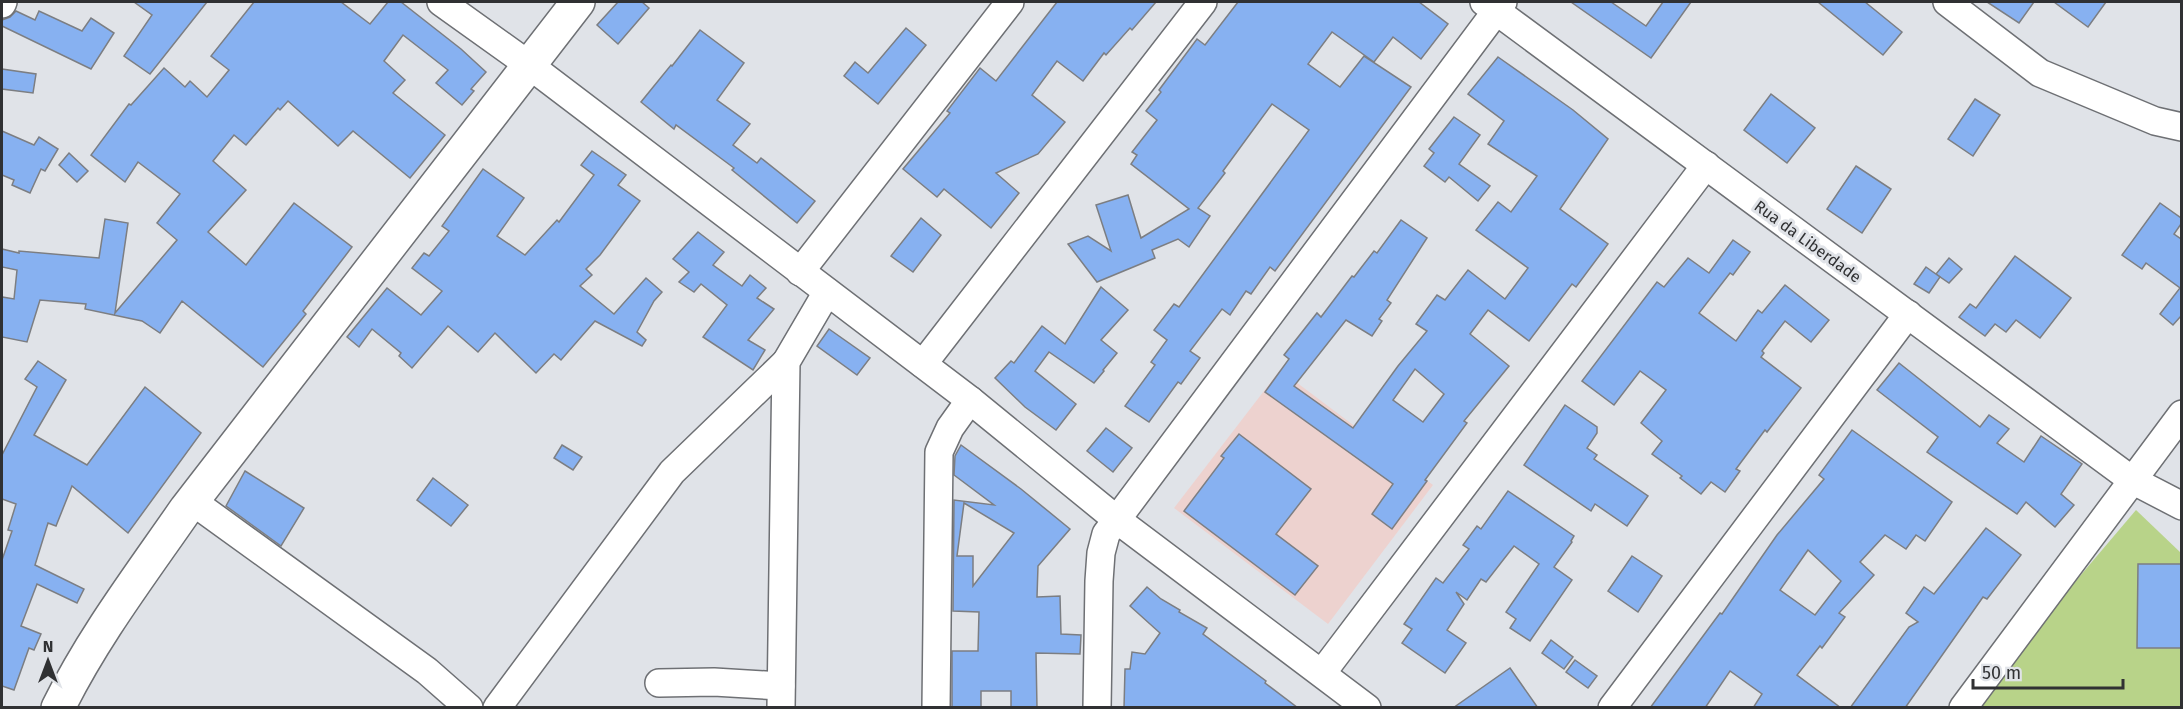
<svg xmlns="http://www.w3.org/2000/svg" width="2183" height="709" font-family="'Fira Sans',sans-serif">
<style>
.industrial{fill:#edd2cf}
.green{fill:#b8d389}
.building{fill:#87b1f1;stroke:#7c7e82;stroke-width:1.5;fill-rule:evenodd}
.lines{fill:none;stroke-linecap:round;stroke-linejoin:round}
.minor-casing{stroke:#6e7074;stroke-width:30}
.major-casing{stroke:#6e7074;stroke-width:36}
.minor{stroke:#fff;stroke-width:27}
.major{stroke:#fff;stroke-width:33}
.labels{text-anchor:middle;stroke-width:6;stroke-linejoin:round;paint-order:stroke}
.street-label{font-size:16px;fill:#303133;stroke:#e0e3e8}
</style>
<rect width="100%" height="100%" fill="#e0e3e8"/>
<polygon class="industrial" points="1280,370 1433,485 1328,624 1174,508"/>
<polygon class="green" points="2136,510 2181,553 2181,707 1968,708"/>
<g class="building">
<polygon points="134,2 207,2 150,74 124,56 152,15"/>
<polygon points="254,2 341,2 370,24 388,2 401,2 461,49 486,72 471,89 474,91 462,105 436,83 448,70 403,35 384,61 405,80 393,93 445,135 410,178 353,131 338,146 288,101 280,110 278,108 246,145 234,135 213,161 246,190 208,232 246,265 294,203 352,247 303,311 306,314 263,367 182,301 160,333 142,321 85,309 86,304 40,300 27,342 2,337 2,297 14,299 17,270 2,267 2,249 19,253 19,251 99,258 105,219 128,223 115,313 177,240 157,223 180,194 138,162 125,182 91,155 129,104 131,105 164,68 185,87 190,81 207,97 229,70 211,56"/>
<polygon points="618,2 642,2 649,8 618,44 597,25"/>
<polygon points="1057,2 1156,2 1132,30 1130,28 1106,55 1104,53 1083,81 1057,61 1032,95 1065,122 1038,154 996,173 1019,193 991,228 944,189 937,197 903,169 950,113 947,111 980,68 996,81"/>
<polygon points="1238,2 1419,2 1448,24 1421,59 1393,37 1374,62 1332,32 1308,64 1340,87 1364,56 1411,87 1275,271 1270,267 1251,294 1246,291 1230,315 1222,309 1190,351 1200,358 1181,384 1178,382 1149,422 1125,406 1155,365 1151,362 1167,340 1154,330 1174,304 1179,307 1309,130 1272,104 1223,171 1225,173 1198,208 1210,216 1189,247 1178,239 1152,250 1155,258 1097,282 1068,244 1088,236 1111,251 1096,205 1128,195 1141,238 1189,209 1131,164 1137,155 1132,152 1157,120 1146,111 1161,92 1159,90 1197,39 1205,45"/>
<polygon points="1571,2 1611,2 1646,26 1663,2 1691,2 1651,58"/>
<polygon points="1818,2 1865,2 1902,32 1883,55"/>
<polygon points="1987,2 2034,2 2019,23"/>
<polygon points="2054,2 2106,2 2088,27"/>
<polygon points="16,11 35,20 39,11 82,31 91,18 114,33 91,69 2,26 2,20 10,17"/>
<polygon points="906,28 926,45 878,104 844,76 855,62 868,73"/>
<polygon points="700,30 744,63 717,100 750,124 733,145 757,163 761,158 815,201 797,223 732,170 734,168 676,125 674,129 641,102 671,65 672,66"/>
<path d="M1498 57 1573 110 1608 139 1560 209 1608 244 1576 287 1572 284 1529 341 1488 310 1470 334 1509 366 1464 421 1467 423 1425 480 1427 481 1392 529 1372 514 1393 484 1265 392 1289 359 1284 355 1317 313 1321 317 1352 276 1354 277 1374 251 1377 253 1401 220 1427 238 1387 300 1391 303 1379 319 1382 321 1372 336 1346 320 1294 386 1353 428 1398 366 1427 331 1416 324 1437 295 1445 300 1468 270 1505 299 1528 268 1476 230 1498 202 1511 212 1537 176 1488 144 1504 121 1468 94ZM1415 369 1444 394 1423 422 1393 400Z"/>
<polygon points="2,69 36,74 33,93 2,89"/>
<polygon points="1771,94 1815,128 1787,163 1744,130"/>
<polygon points="1975,99 2000,115 1973,156 1948,139"/>
<polygon points="1454,117 1480,135 1459,164 1490,186 1478,201 1449,177 1445,182 1424,166 1434,153 1429,149"/>
<polygon points="2,131 34,145 39,137 58,149 45,171 41,169 30,193 12,185 14,180 2,175"/>
<polygon points="592,151 626,175 618,185 640,201 600,255 586,269 592,275 580,286 614,314 646,278 662,292 654,301 637,332 646,340 642,346 595,321 561,360 554,354 536,373 495,333 478,352 448,326 412,368 399,356 401,353 372,329 359,347 347,337 387,288 421,315 442,291 412,268 424,253 429,256 449,231 442,226 483,169 524,198 497,236 525,255 557,220 559,222 594,175 581,165"/>
<polygon points="69,153 88,171 77,182 59,165"/>
<polygon points="1856,166 1891,189 1862,233 1827,209"/>
<polygon points="2160,203 2181,218 2181,224 2174,234 2181,239 2181,316 2173,325 2160,314 2180,288 2146,263 2142,269 2122,255"/>
<polygon points="921,218 941,235 913,272 891,256"/>
<polygon points="698,232 724,252 713,265 742,286 750,275 766,288 757,298 774,309 748,340 765,350 753,370 703,337 727,305 701,284 694,292 679,282 689,272 673,259"/>
<polygon points="1733,240 1750,252 1733,275 1730,273 1699,313 1736,341 1758,310 1762,313 1785,285 1829,320 1811,342 1785,321 1762,351 1764,353 1761,357 1801,388 1767,432 1765,430 1736,469 1740,471 1725,492 1711,482 1701,494 1680,478 1682,476 1652,454 1662,441 1641,423 1666,390 1640,371 1614,405 1582,381 1657,282 1664,287 1688,258 1709,273"/>
<polygon points="2015,256 2071,298 2040,338 2016,320 2006,332 1995,324 1985,336 1959,317 1970,304 1976,308"/>
<polygon points="1949,258 1962,269 1949,283 1936,274"/>
<polygon points="1926,267 1940,277 1929,293 1914,284"/>
<polygon points="1101,287 1128,310 1101,340 1117,353 1103,370 1104,371 1094,383 1049,352 1035,371 1076,404 1056,430 1025,407 995,378 1011,361 1014,363 1042,326 1065,344"/>
<polygon points="829,329 870,358 857,375 817,346"/>
<polygon points="38,361 66,380 34,435 87,465 145,387 201,433 128,533 72,486 56,526 48,523 35,565 84,589 77,603 37,584 21,626 41,634 34,650 29,648 14,690 2,686 2,560 12,531 8,530 16,504 2,499 2,455 37,387 25,379"/>
<polygon points="1899,363 1980,427 1989,415 2009,429 1997,443 2024,462 2041,436 2082,464 2061,494 2074,505 2055,527 2026,502 2017,514 1927,452 1938,437 1877,390"/>
<polygon points="1565,405 1597,427 1597,433 1587,448 1597,455 1594,459 1648,496 1627,526 1595,504 1591,511 1524,465"/>
<polygon points="1106,428 1132,448 1113,472 1087,451"/>
<path d="M1852 430 1952 502 1925 541 1916 535 1906 549 1885 535 1860 562 1874 575 1839 613 1845 617 1822 648 1820 646 1797 675 1841 708H1753L1762 694 1730 671 1705 708H1650L1720 613 1722 614 1777 535 1824 479 1819 475ZM1808 550 1841 581 1815 615 1780 590Z"/>
<polygon points="1239,434 1311,489 1276,534 1318,566 1295,595 1184,511 1224,458 1221,456"/>
<polygon points="562,445 582,457 573,470 554,458"/>
<path d="M961 445 1021 489 1070 529 1038 566 1037 597 1060 596 1061 634 1081 635 1080 654 1036 653 1037 708H1011V691H981V708H952V651H978L979 612 953 611 954 500 994 505 954 475 955 456ZM964 503 1014 533 973 586V556H957Z"/>
<polygon points="245,471 304,508 281,546 226,506"/>
<polygon points="433,478 468,505 451,526 417,500"/>
<polygon points="1508,491 1574,536 1571,541 1572,542 1554,567 1572,580 1530,641 1510,628 1516,619 1506,612 1539,564 1514,546 1486,582 1481,579 1467,600 1456,592 1464,604 1447,630 1466,643 1445,673 1402,643 1412,629 1404,624 1436,578 1443,583 1469,549 1463,545 1477,526 1481,529"/>
<polygon points="1986,528 2021,555 1987,599 1983,597 1905,708 1850,708 1909,627 1918,622 1906,613 1924,587 1934,594"/>
<polygon points="1632,556 1662,576 1638,612 1608,591"/>
<polygon points="2138,564 2181,564 2181,648 2137,648"/>
<polygon points="1147,587 1161,599 1180,610 1179,612 1207,628 1203,634 1266,681 1265,683 1298,708 1124,708 1125,669 1130,669 1132,652 1145,654 1160,633 1130,606"/>
<polygon points="1551,640 1573,657 1564,669 1542,653"/>
<polygon points="1575,660 1597,676 1588,688 1566,672"/>
<polygon points="1510,668 1538,708 1453,708"/>
</g>
<g class="lines">
<g class="minor-casing">
<g id="minor">
<polyline points="441,2 529,65 970,400 1116,519 1367,708"/>
<polyline points="1484,2 2132,480 2182,506"/>
<polyline points="1947,2 2040,73 2155,121 2182,127"/>
<polyline points="2,4 3,2"/>
<polyline points="800,272 1010,2"/>
<polyline points="923,364 1203,2"/>
<polyline points="192,501 427,671 469,708"/>
<polyline points="1322,673 1706,165"/>
<polyline points="659,683 714,682 781,686"/>
<polyline points="497,708 672,472 786,362"/>
<polyline points="781,708 786,362 827,292"/>
<polyline points="936,708 939,452 950,428 970,400"/>
<polyline points="1097,708 1099,581 1101,553 1106,534 1503,2"/>
<polyline points="1612,708 1908,314"/>
<polyline points="1963,708 2182,414"/>
</g>
</g>
<g class="major-casing">
<path id="major" d="M58 708C93 637 141 574 186 509L578 2"/>
</g>
<use href="#minor" class="minor"/>
<use href="#major" class="major"/>
</g>
<g class="labels">
<g class="street-label">
<text transform="translate(1808 241) rotate(36)" y="6">Rua da Liberdade</text>
</g>
</g>
<rect width="2183" height="709" fill="none" stroke="#303133" stroke-width="6"/>
<g transform="translate(48 661)" stroke="#e0e3e8" stroke-width="4.5" paint-order="stroke">
<path d="M0-4.5L10 22L0 15L-10 22Z" fill="#303133"/>
<text y="-9" font-size="16" font-weight="bold" text-anchor="middle" fill="#303133">N</text>
</g>
<path d="M1973 679v9h150v-9" fill="none" stroke="#303133" stroke-width="3"/>
<text x="1982" y="679" font-size="18" fill="#303133" stroke="#e0e3e8" stroke-width="4.5" paint-order="stroke">50 m</text>
</svg>
